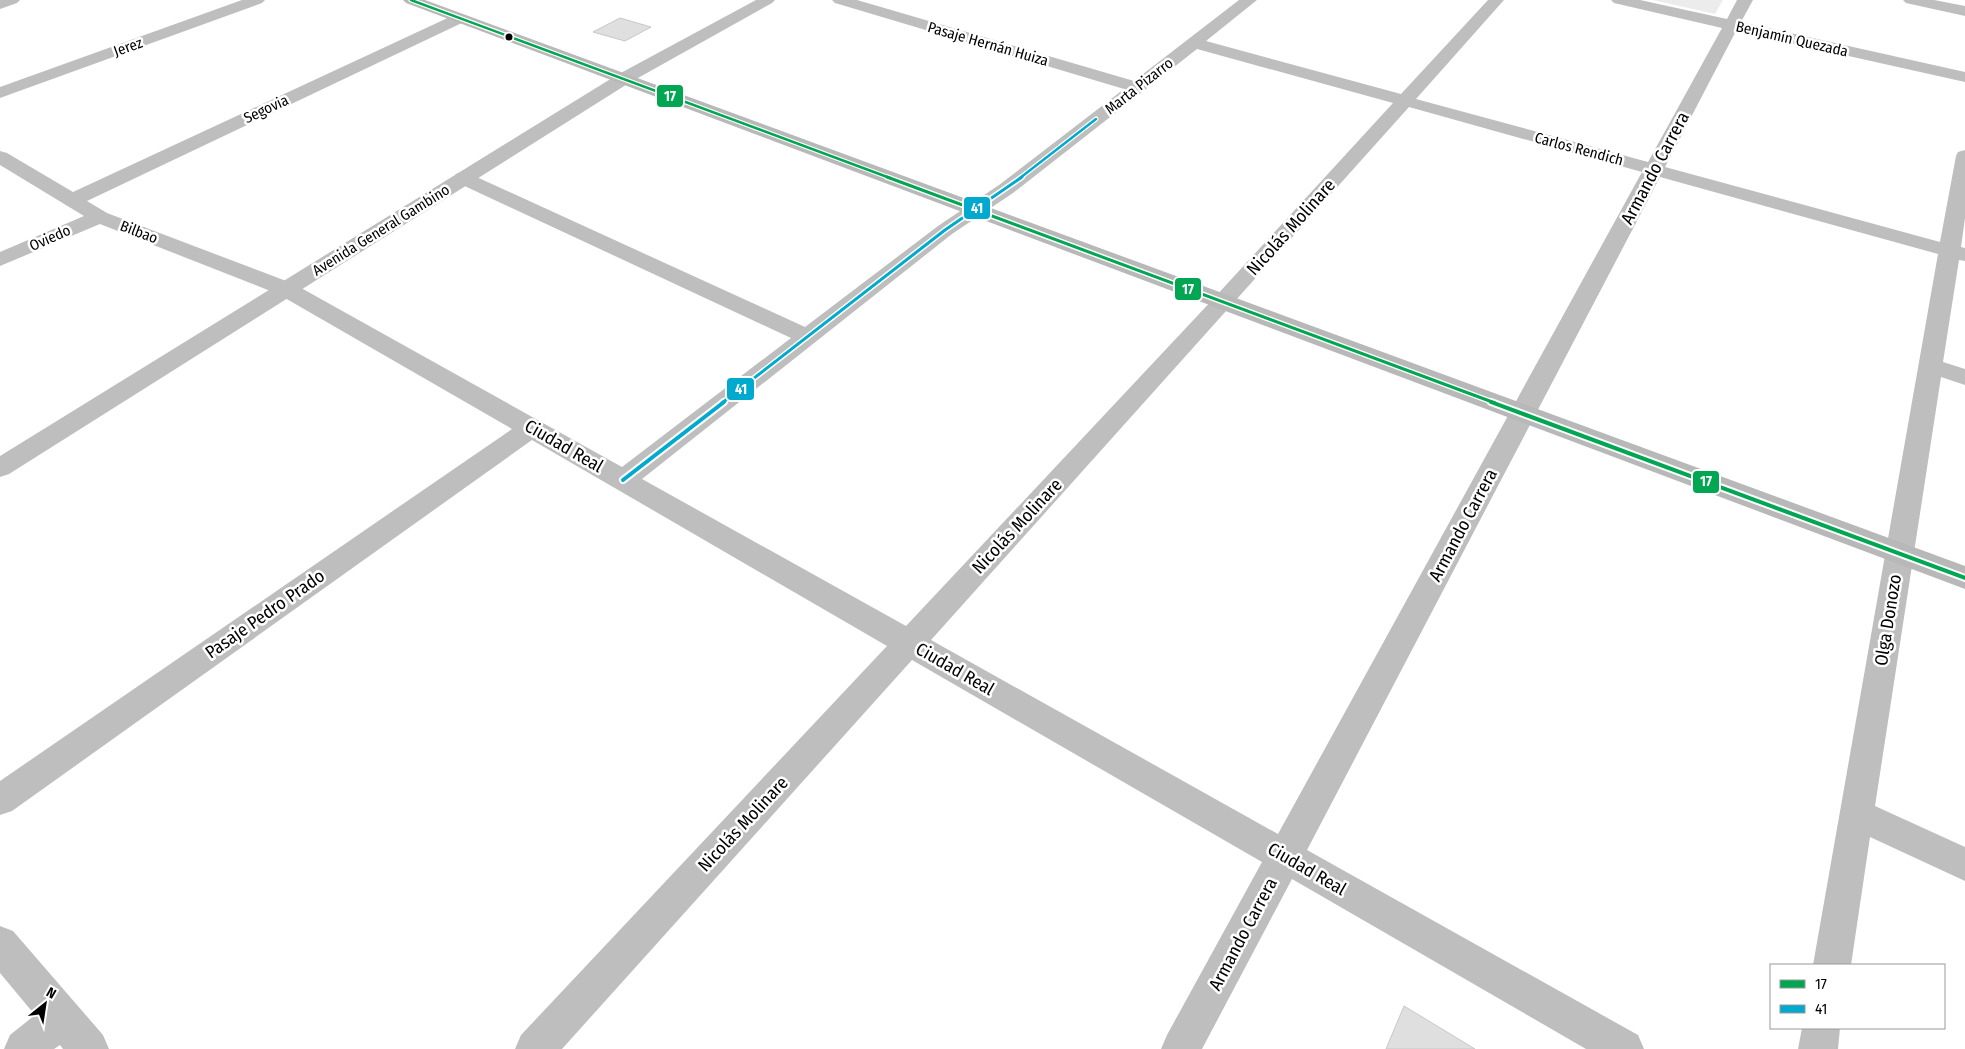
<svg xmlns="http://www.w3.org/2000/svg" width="1965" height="1049" font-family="'Fira Sans Condensed',sans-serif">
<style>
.green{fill:#ececec}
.building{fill:#dfdfdf;stroke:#c7c7c7}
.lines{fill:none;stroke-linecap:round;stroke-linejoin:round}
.minor{fill:#bebebe;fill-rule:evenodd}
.tertiary{fill:#bebebe;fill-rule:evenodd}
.secondary{fill:#b8b8b8;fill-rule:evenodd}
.bus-1-far2-casing{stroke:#fff;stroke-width:5}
.bus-1-far1-casing{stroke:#fff;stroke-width:6}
.bus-1-casing{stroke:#fff;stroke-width:8}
.bus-2-far2-casing{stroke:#fff;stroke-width:5}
.bus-2-far1-casing{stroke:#fff;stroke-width:6}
.bus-2-casing{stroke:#fff;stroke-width:8}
.bus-1-far2{stroke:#00a651;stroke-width:2.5}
.bus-1-far1{stroke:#00a651;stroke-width:3}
.bus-1{stroke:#00a651;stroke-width:4}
.bus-2-far2{stroke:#00a9ce;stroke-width:2.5}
.bus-2-far1{stroke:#00a9ce;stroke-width:3}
.bus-2{stroke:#00a9ce;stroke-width:4}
.bus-dot{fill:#000;stroke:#fff;stroke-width:2}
.labels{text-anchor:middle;stroke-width:5;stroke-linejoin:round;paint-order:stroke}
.far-street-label{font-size:15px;fill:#000;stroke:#fff}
.street-label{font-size:18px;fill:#000;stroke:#fff}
.line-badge{stroke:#fff;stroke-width:2}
.badge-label{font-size:14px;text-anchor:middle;font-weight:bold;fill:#fff}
</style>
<rect width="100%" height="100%" fill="#fff"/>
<polygon class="green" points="1653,0 1723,0 1715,14"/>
<g class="building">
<polygon points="620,18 651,27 625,41 593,32"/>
<polygon points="1404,1006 1475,1049 1386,1049"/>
</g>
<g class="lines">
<g class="minor">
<polygon points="0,0 20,0 17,3 0,9"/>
<polygon points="242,0 265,0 262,3 0,98 0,87"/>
<path d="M832 0H857L1134 81 1239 0H1257L1206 41 1401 94 1488 0H1504L1416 99 1648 162 1722 28 1614 3 1611 0H1640L1727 19 1737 0H1753L1741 22 1965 72V82L1736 31 1665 167 1940 242 1956 156 1958 152 1965 150V218L1961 247 1965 248V261L1959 260 1943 362 1965 369V385L1941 377 1875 806 1965 847V881L1870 837 1851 965H1813L1938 254 1660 177 1307 850 1638 1035 1644 1049H1586L1292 879 1202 1049H1161L1167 1035 1262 862 912 660 562 1049H515L521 1035 887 646 532 440 12 811 0 815V781L512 429 278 294 100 224 0 266V252L84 216 0 165V151L7 153 73 192 454 15H466L468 18 466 21 87 201 107 213 294 284 622 467 791 338 456 182 453 178 456 174 463 172 470 174 805 327 938 226 999 185 1124 89 835 3ZM1197 49 1393 103 1215 297 906 626 642 479 952 234 1013 193ZM1409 107 1642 172 1278 834 931 640Z"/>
<polygon points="1903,0 1934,0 1965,6 1965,16 1906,3"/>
<polygon points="0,926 13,931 103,1035 109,1049 63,1049 60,1045 54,1049 4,1049 10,1035 35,1015 0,973"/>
<polygon points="1802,1028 1840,1028 1838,1049 1798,1049"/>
</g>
<polygon class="tertiary" points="756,0 775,0 772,3 629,83 9,474 0,477 0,456 617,75"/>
<polygon class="secondary" points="403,0 425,0 1965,566 1965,589 406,3"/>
<g class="bus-1-far2-casing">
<polyline id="bus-1-far2" points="411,0 890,178"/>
</g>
<g class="bus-1-far1-casing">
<polyline id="bus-1-far1" points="887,177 1495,403"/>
</g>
<g class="bus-1-casing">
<polyline id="bus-1" points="1491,402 1965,578"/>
</g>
<g class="bus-2-far2-casing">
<polyline id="bus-2-far2" points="1020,178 1096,119"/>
</g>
<g class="bus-2-far1-casing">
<polyline id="bus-2-far1" points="722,403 945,230 1022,177"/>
</g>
<g class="bus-2-casing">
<polyline id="bus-2" points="623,480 724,402"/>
</g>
<use href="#bus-1-far2" class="bus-1-far2"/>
<use href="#bus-1-far1" class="bus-1-far1"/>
<use href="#bus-1" class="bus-1"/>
<use href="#bus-2-far2" class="bus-2-far2"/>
<use href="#bus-2-far1" class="bus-2-far1"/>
<use href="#bus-2" class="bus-2"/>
</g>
<circle class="bus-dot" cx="509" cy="37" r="4.5"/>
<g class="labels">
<g class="far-street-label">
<text transform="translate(1792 39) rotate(13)" y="5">Benjamín Quezada</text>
<text transform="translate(988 44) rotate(16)" y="5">Pasaje Hernán Huiza</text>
<text transform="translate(128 47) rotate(-20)" y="5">Jerez</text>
<text transform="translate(1139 86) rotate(-38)" y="5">Marta Pizarro</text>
<text transform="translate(266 109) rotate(-25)" y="5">Segovia</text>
<text transform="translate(1579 149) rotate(15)" y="5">Carlos Rendich</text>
<text transform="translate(381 230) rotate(-32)" y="5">Avenida General Gambino</text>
<text transform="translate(139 232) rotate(21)" y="5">Bilbao</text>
<text transform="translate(50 238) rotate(-24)" y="5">Oviedo</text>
</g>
<g class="street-label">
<text transform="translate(1655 168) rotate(-62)" y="6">Armando Carrera</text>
<text transform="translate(1291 227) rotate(-48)" y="6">Nicolás Molinare</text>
<text transform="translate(564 446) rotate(30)" y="6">Ciudad Real</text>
<text transform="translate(1463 525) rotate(-62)" y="6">Armando Carrera</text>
<text transform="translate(1017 526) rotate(-47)" y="6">Nicolás Molinare</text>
<text transform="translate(265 614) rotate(-35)" y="6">Pasaje Pedro Prado</text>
<text transform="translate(1888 620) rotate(-81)" y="6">Olga Donozo</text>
<text transform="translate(955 669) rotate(30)" y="6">Ciudad Real</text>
<text transform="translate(743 824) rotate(-47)" y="6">Nicolás Molinare</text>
<text transform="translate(1307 869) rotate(30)" y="6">Ciudad Real</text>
<text transform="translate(1243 934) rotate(-62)" y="6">Armando Carrera</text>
</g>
</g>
<g class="line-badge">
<rect x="656" y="84" width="28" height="24" rx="5" fill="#00a651"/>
<rect x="963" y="196" width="28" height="24" rx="5" fill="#00a9ce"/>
<rect x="1174" y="277" width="28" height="24" rx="5" fill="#00a651"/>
<rect x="726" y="377" width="29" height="24" rx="5" fill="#00a9ce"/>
<rect x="1692" y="470" width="28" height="24" rx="5" fill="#00a651"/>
</g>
<g class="badge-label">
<text x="670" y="101">17</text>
<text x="977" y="213">41</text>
<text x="1188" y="294">17</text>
<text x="741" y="394">41</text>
<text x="1706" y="486">17</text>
</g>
<rect x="1770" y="964" width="175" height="65" fill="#ffffff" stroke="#999999"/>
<rect x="1780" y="980" width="25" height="8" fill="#00a651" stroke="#999999"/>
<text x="1815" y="989" font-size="15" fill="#000000">17</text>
<rect x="1780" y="1005" width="25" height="8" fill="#00a9ce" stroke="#999999"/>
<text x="1815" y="1014" font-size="15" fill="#000000">41</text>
<g transform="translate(45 1004) rotate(30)" stroke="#ffffff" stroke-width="4" paint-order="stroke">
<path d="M0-4L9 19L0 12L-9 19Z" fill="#000000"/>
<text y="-8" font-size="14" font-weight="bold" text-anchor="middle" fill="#000000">N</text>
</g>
</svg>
